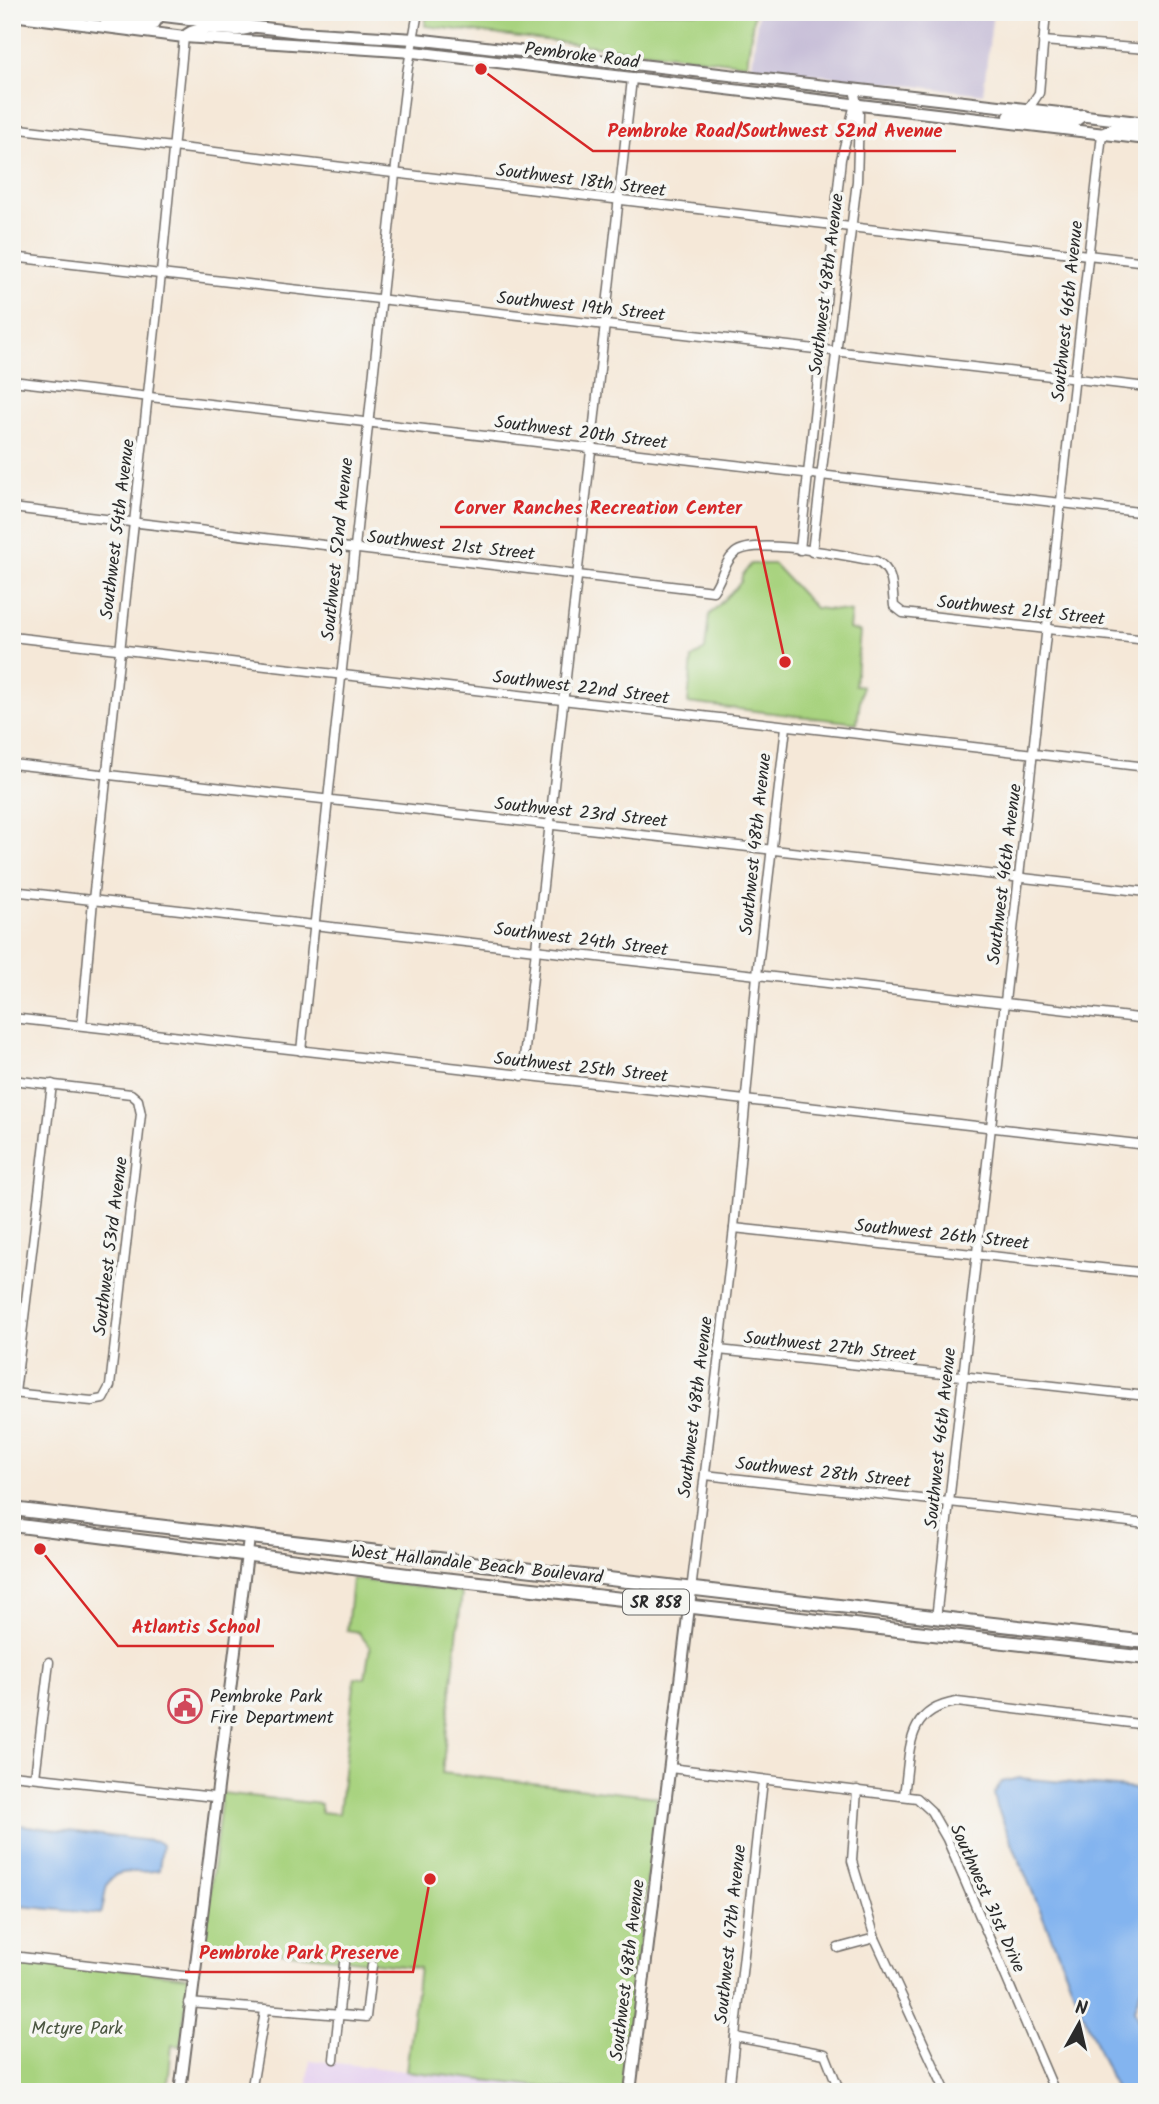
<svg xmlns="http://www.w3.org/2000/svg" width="1159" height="2104" font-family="Kalam,sans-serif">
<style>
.built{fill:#e6d2f0}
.industrial{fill:#c8bfd8}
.green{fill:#a8d37f;stroke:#6a7f55;stroke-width:2}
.water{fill:#83b4ef;stroke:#57708d;stroke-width:2}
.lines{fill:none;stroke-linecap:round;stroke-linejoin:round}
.street-casing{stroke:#726d68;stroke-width:11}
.secondary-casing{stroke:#726d68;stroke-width:14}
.primary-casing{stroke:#726d68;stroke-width:16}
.street{stroke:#fff;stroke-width:8}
.secondary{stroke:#fff;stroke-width:10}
.primary{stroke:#fff;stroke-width:12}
.labels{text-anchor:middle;stroke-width:7;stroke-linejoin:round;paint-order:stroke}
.shield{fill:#f6f6f2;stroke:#686867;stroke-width:2}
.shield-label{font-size:16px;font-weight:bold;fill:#2b2b2b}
.street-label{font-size:18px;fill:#2b2b2b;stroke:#f6f6f2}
.poi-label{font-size:18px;fill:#2b2b2b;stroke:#f6f6f2;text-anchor:start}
.park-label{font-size:18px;fill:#4a5540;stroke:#f6f6f2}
.leader{fill:none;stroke:#d62828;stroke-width:2.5}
.callout-dot{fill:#d62828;stroke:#f6f6f2;stroke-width:2.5}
.callout-label{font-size:19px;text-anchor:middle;font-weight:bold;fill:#d62828;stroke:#f6f6f2;stroke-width:7;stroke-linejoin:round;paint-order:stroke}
</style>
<rect width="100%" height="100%" fill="#f6f6f2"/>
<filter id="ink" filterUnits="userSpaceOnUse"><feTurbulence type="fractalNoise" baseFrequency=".0143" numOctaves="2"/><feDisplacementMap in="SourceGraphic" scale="14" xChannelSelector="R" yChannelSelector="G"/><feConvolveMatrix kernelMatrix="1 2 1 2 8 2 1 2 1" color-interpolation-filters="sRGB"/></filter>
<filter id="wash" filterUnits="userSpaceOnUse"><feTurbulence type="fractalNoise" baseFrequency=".00686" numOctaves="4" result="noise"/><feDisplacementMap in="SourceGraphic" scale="28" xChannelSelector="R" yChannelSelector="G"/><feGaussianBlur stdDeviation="1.57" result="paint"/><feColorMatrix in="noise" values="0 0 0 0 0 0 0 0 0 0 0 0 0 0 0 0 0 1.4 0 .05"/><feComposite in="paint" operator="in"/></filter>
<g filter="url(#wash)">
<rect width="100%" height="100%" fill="#f5e8d8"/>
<polygon class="built" points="310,2060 406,2071 588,2092 307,2092"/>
<polygon class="industrial" points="758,12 993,12 983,94 752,67"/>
<g class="green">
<polygon points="427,12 754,12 747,64 425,26"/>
<polygon points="751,564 774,564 815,608 851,612 849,629 860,632 855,685 862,686 857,723 688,703 692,658 705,650 709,615 741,582 742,576"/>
<polygon points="352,1579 462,1592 442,1773 657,1797 622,2092 588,2092 406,2071 419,1968 204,1943 222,1793 321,1804 321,1812 339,1814 355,1677 365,1678 370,1647 358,1632 347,1630"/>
<polygon points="12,1957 189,1977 181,2046 172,2045 167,2092 12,2092"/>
</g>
<g class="water">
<polygon points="1020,1778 1147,1790 1147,1972 1134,2009 1147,2043 1147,2092 1116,2092 997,1807 994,1794 1001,1782"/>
<path d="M12 1824 158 1842 162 1845 159 1870C143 1875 114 1865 107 1885 104 1894 104 1905 101 1914L20 1906 12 1895Z"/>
</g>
</g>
<g filter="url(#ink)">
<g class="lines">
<g class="street-casing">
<g id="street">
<polyline points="1043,41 1147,49"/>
<polyline points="1029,108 1039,93 1046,12"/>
<polyline points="12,128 1147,262"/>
<polyline points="12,257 1147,387"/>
<polyline points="12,381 1147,513"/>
<path d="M12 508 713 591C722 579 724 562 735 553 755 536 849 557 876 561 894 570 892 588 894 606L903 613 1147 640"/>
<polyline points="800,550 841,159 855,104"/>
<polyline points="812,552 857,181 859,114 854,89"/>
<polyline points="12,637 1147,767"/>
<polyline points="12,764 1147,892"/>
<polyline points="12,891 1147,1019"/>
<polyline points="12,1018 1147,1145"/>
<polyline points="82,1025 93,900 161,274 184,37"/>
<polyline points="301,1051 395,174 407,73 418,12"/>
<polyline points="522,1076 632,79"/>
<polyline points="12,1080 131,1094 138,1100 141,1114 110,1386 103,1399 92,1401 12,1393"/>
<polyline points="734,1228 1147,1273"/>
<polyline points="719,1350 1147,1396"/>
<polyline points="15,1393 52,1084"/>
<polyline points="705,1475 1147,1524"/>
<polyline points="691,1591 734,1228 757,975 786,727"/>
<polyline points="936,1619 1102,134"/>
<polyline points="670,1768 917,1798 931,1811 947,1839 1055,2092"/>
<polyline points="12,1775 214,1797"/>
<polyline points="35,1777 49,1662"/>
<polyline points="857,1790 852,1861 875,1938 946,2092"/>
<path d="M904 1795C911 1751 904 1710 957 1702L1147 1725"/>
<polyline points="838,1948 875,1938"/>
<polyline points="12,1956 192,1977"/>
<polyline points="189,2003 366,2017 372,1965"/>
<polyline points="735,2037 825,2054 840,2092"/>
<polyline points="334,2059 344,1963"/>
<polyline points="251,2092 265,2011"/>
<polyline points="729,2092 763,1780"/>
</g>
</g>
<g class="secondary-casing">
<g id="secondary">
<polyline points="130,12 299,32 415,39 1147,123"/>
<polyline points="12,15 184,37 413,52 1147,139"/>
<polyline points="107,22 154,24 160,15"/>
<path d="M184 37C201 20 231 36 253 27"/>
<polyline points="1009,116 1074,122 1083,115"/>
<polyline points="1102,134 1117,127 1147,130"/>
<polyline points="180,2092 249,1538"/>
<polyline points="630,2092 691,1591"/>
</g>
</g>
<g class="primary-casing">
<g id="primary">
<polyline points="12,1509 1147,1642"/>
<polyline points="12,1525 408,1575 1147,1658"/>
</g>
</g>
<use href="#street" class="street"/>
<use href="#secondary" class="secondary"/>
<use href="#primary" class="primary"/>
</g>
</g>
<defs>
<g id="civic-ring" transform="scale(1.75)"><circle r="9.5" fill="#f6f6f2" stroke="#d1495b" stroke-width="1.5"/><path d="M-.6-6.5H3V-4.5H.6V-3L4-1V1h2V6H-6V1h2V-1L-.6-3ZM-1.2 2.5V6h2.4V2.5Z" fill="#d1495b"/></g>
</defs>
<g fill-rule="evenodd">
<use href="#civic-ring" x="185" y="1706"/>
</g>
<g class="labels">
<rect class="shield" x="623" y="1589.5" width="66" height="25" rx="5"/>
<g class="shield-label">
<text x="656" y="1608">SR 858</text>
</g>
<g class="street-label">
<text transform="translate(582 55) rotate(7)" y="6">Pembroke Road</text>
<text transform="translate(581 180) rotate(7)" y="6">Southwest 18th Street</text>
<text transform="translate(826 284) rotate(-83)" y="6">Southwest 48th Avenue</text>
<text transform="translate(581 306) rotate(6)" y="6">Southwest 19th Street</text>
<text transform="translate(1067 311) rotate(-84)" y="6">Southwest 46th Avenue</text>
<text transform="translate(581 432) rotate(7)" y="6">Southwest 20th Street</text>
<text transform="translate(117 529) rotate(-83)" y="6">Southwest 54th Avenue</text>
<text transform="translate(451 545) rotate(6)" y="6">Southwest 21st Street</text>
<text transform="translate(337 549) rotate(-84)" y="6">Southwest 52nd Avenue</text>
<text transform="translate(1021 610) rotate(6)" y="6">Southwest 21st Street</text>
<text transform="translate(581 687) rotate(7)" y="6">Southwest 22nd Street</text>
<text transform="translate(581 812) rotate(6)" y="6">Southwest 23rd Street</text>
<text transform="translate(755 844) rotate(-84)" y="6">Southwest 48th Avenue</text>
<text transform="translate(1004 874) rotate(-83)" y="6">Southwest 46th Avenue</text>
<text transform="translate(581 939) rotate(7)" y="6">Southwest 24th Street</text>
<text transform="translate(581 1067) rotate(6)" y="6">Southwest 25th Street</text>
<text transform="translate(942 1234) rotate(6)" y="6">Southwest 26th Street</text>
<text transform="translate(110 1246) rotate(-83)" y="6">Southwest 53rd Avenue</text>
<text transform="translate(830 1346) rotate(6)" y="6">Southwest 27th Street</text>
<text transform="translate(695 1407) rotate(-83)" y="6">Southwest 48th Avenue</text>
<text transform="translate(940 1438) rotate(-84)" y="6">Southwest 46th Avenue</text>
<text transform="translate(823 1472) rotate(6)" y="6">Southwest 28th Street</text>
<text transform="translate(477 1564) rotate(6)" y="6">West Hallandale Beach Boulevard</text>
<text transform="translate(988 1898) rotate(66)" y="6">Southwest 31st Drive</text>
<text transform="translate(730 1934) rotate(-84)" y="6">Southwest 47th Avenue</text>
<text transform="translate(627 1970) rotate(-83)" y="6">Southwest 48th Avenue</text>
</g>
<g class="poi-label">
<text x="210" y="1702">Pembroke Park<tspan x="210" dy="21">Fire Department</tspan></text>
</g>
<g class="park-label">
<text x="77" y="2034">Mctyre Park</text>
</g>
</g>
<path class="leader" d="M481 69L593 151H956M785 662L756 527H440M40 1549L118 1646H274M430 1879L413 1972H185"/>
<g class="callout-dot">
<circle cx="481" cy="69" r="7"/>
<circle cx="785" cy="662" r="7"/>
<circle cx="40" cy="1549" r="7"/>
<circle cx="430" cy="1879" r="7"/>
</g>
<g class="callout-label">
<text x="775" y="137">Pembroke Road/Southwest 52nd Avenue</text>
<text x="598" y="514">Corver Ranches Recreation Center</text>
<text x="196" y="1633">Atlantis School</text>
<text x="299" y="1959">Pembroke Park Preserve</text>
</g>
<rect width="1159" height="2104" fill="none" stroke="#f6f6f2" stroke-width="42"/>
<g transform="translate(1079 2024) rotate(8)" stroke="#f6f6f2" stroke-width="5" paint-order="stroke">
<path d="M0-5L12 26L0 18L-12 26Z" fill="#2b2b2b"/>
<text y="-10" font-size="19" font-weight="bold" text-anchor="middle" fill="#2b2b2b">N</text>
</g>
</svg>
